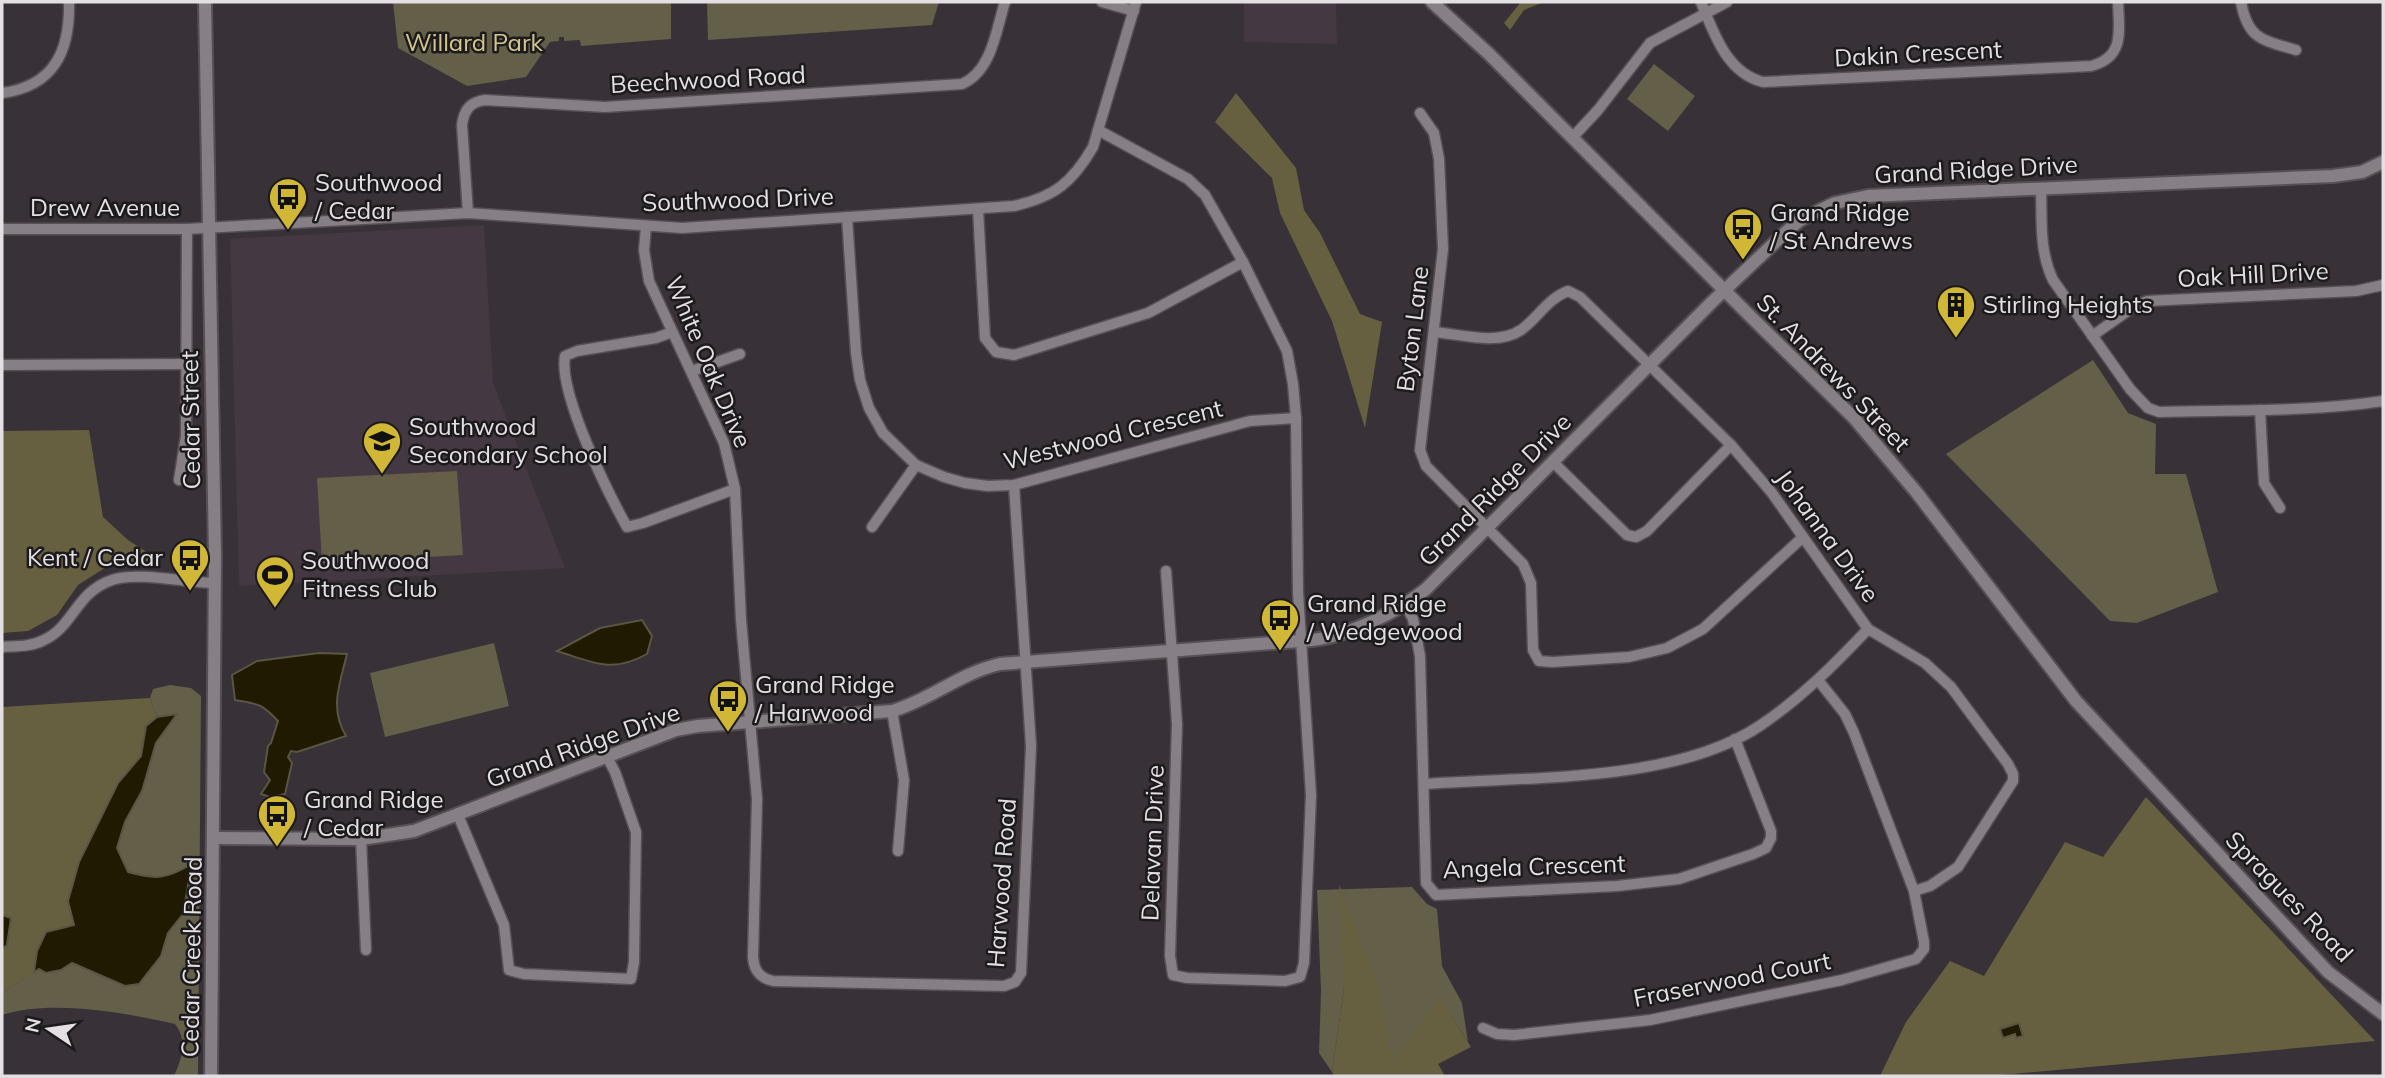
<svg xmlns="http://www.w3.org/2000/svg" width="2385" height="1078" font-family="Mulish,sans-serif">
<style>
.built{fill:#443943}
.green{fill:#635f48}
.forest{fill:#666041}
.water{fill:#201a00;stroke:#5a5544;stroke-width:2}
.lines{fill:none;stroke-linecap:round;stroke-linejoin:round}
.minor-casing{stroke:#565055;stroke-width:13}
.tertiary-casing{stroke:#565055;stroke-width:16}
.secondary-casing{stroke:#565055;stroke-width:16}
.minor{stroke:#867f85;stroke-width:10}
.tertiary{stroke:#867f85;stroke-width:12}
.secondary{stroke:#867f85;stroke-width:12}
.labels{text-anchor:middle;stroke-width:5;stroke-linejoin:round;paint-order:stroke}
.park-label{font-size:24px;fill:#d2c68d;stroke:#1d1a1d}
.street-label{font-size:24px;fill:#e3dfe3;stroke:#1d1a1d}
.poi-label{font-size:24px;fill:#e3dfe3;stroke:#1d1a1d;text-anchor:start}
</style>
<rect width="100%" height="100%" fill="#383137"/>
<g class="built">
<polygon points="1244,2 1336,2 1337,44 1244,42"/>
<polygon points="484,225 493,383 565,568 239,586 230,239"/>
</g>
<g class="green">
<polygon points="393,2 671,2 671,39 581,46 580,40 564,41 564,37 559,37 559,41 550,42 526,77 467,86 398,48"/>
<polygon points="707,2 939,2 932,25 708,40"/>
<polygon points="1654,64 1695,96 1668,131 1627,99"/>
<polygon points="2093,360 2128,413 2156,424 2155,474 2186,474 2218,592 2137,623 2110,621 1946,454"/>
<polygon points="457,471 463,555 322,563 317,478"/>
<polygon points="494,643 509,706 385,737 370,673"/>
<path d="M170 685 191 688 201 696 198 1076H174C182 1058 188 1041 175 1024 127 1013 49 999 2 1015V993L39 968 61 970 72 963 125 986 161 956 168 933 183 914 192 865 171 877H147L128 872 116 848 125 822 142 791 156 743 176 715 157 717 150 698 153 689Z"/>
<polygon points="1412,887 1427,904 1437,909 1442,966 1462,1003 1468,1042 1440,999 1393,1062 1344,989 1332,1072 1319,1053 1321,991 1317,890"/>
</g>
<g class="forest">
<polygon points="1521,2 1544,2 1524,10 1510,30 1504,23"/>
<polygon points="1236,93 1296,168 1304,210 1320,233 1360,314 1382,322 1365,428 1332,321 1280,213 1272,178 1215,122"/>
<polygon points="89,430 103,517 128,540 159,560 111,564 78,585 57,615 28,631 2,633 2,431"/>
<polygon points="150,698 157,717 146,727 141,756 118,783 79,862 68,901 74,925 37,951 34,972 2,993 2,949 7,945 11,918 2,915 2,707"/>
<polygon points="2146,797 2375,1041 1990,1076 1880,1076 1906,1022 1950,961 1984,976 2065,842 2103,857"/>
<polygon points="1339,885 1378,985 1392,1061 1440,998 1471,1047 1438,1064 1445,1076 1334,1076 1332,1072 1344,989"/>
</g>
<g class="water">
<path d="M642 620 652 636 647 654C611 674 593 662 557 651L600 628Z"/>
<path d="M319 653 347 654C340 683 329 708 346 736L297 752 291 751 288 757 292 763 285 794 270 797 261 794 270 780 264 772 268 746 271 743 278 721C261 703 258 704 235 700L232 675 257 661Z"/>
<path d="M177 714 156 743 142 791 125 822 117 848 128 872C157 880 166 879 192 864L183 914 168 933 161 956 139 984 125 986 72 963 61 970 46 973 39 969 34 972 37 951 46 932 74 925 68 901 79 862 118 783 141 756 146 726 157 717Z"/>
<polygon points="2,915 11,918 7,945 2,949"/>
<polygon points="2019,1023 2023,1036 2016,1038 2015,1034 2003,1038 2000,1029"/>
</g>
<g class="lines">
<g class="minor-casing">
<g id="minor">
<polyline points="1102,2 1134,11"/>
<path d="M1701 2C1714 34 1727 73 1763 82L2091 66C2125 57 2119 31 2118 2"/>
<path d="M2241 2C2248 40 2263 40 2296 50"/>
<path d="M2 93C55 86 70 50 69 2"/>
<polyline points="1420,113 1434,133 1439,159 1443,249 1420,450 1426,466 1523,564 1531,583 1533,650 1539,661 1553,662 1629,657 1667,648 1703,629 1803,537"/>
<polyline points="1098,130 1188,179 1205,195 1243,262 1287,351 1293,384 1296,418 1298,592 1311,795 1304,963 1300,977 1285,981 1187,978 1173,975 1170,956 1177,724 1166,571"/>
<polyline points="1572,138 1598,110 1650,43 1727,2"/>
<path d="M2041 188C2042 219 2039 251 2053 280L2130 389 2148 408 2159 412C2234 410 2310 412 2383 401"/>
<polyline points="978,209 985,338 996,352 1014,355 1148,313 1243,262"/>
<path d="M468 213 462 125C464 110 470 102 485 100L605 107 962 84C992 71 996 30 1005 2"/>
<polyline points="847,217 856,353 860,380 869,408 883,433 916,465 944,477 965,483 988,486 1014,485 1250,421 1296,418"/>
<path d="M646 227 644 250 649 281 724 443 735 489 741 620 757 799 753 957C754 971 760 978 773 981L1004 986 1015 982 1021 973 1031 746 1014 485"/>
<path d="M2 229H187L468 213 682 228 1014 206C1054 197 1072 183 1093 147L1136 2"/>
<path d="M672 332 656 338 577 351 565 356C558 392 608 493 627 527L643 523 735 489"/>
<path d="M1434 332C1460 334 1497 346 1521 330 1538 318 1547 299 1568 291L1580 297 1731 445 1772 493 1868 629 1925 663 1951 687 2008 764 2013 774V781L1958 867 1930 886 1914 891"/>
<polyline points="2092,336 2135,306 2147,301 2356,291 2383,285"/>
<polyline points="2,365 187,364"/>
<polyline points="692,371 740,354"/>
<polyline points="2260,410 2264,483 2280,508"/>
<polyline points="1553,462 1627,535 1636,537 1647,531 1731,445"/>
<polyline points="179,480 186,436 187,229"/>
<polyline points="872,527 916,465"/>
<polyline points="1405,604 1413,619 1420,656 1426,883 1436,895 1617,886 1679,879 1753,854 1766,848 1771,838 1771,831 1735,739"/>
<path d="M2 647C16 646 31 647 44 640 74 626 76 592 112 580 136 571 187 583 215 583"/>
<polyline points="892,711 904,780 898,851"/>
<path d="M1424 784C1526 776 1674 784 1761 725 1801 698 1835 664 1868 629"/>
<polyline points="458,815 504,925 509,970 524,974 631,979 634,962 636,832 615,772 607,757"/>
<polyline points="361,839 366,950"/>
<polyline points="1483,1028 1497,1034 1514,1035 1650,1020 1842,980 1916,959 1924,949 1924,942 1914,891 1854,733 1845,714 1818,680"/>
</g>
</g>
<g class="tertiary-casing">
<path id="tertiary" d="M214 838 361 839 414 831 676 730 698 726 892 711C930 700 960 673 1000 664L1312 640C1348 636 1398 612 1426 589L1712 302 1786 232 1800 220 1835 203 1868 196 2333 176 2362 172 2383 162"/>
</g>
<g class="secondary-casing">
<g id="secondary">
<polyline points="205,2 215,555 211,1076"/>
<polyline points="1432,2 1489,54 1746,312 1854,418 1917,493 2076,701 2328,972 2383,1014"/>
</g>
</g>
<use href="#minor" class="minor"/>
<use href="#tertiary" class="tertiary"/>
<use href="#secondary" class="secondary"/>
</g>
<defs>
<g id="bus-pin" transform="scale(2.0125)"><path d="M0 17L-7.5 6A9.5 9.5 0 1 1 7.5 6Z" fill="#d0b736" stroke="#1d1a1d"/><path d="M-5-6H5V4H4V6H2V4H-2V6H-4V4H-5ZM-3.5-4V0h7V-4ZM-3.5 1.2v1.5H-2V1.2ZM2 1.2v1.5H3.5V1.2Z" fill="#111"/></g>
<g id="building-pin" transform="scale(2.0125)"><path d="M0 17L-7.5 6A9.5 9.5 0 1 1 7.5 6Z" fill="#d0b736" stroke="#1d1a1d"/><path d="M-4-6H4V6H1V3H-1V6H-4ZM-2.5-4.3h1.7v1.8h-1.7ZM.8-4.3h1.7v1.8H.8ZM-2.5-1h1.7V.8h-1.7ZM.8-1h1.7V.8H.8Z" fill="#111"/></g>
<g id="school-pin" transform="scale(2.0125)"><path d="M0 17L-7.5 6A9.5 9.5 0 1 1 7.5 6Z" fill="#d0b736" stroke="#1d1a1d"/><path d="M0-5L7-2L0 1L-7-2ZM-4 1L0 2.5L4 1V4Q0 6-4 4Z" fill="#111"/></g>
<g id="stadium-pin" transform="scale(2.0125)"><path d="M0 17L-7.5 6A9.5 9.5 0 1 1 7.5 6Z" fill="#d0b736" stroke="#1d1a1d"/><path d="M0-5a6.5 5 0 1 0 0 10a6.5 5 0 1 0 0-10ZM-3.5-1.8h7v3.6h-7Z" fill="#111"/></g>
</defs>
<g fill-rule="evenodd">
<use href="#bus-pin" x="288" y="197"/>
<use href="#bus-pin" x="1743" y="227"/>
<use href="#building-pin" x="1956" y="305"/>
<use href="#school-pin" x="382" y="441"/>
<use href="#bus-pin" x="190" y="558"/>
<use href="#stadium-pin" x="275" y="575"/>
<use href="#bus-pin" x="1280" y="618"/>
<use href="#bus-pin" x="728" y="699"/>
<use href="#bus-pin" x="277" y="814"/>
</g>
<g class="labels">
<g class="park-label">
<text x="474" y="51">Willard Park</text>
</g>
<g class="street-label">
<text transform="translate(1918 54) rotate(-3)" y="8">Dakin Crescent</text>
<text transform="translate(708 80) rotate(-3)" y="8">Beechwood Road</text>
<text transform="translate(1976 170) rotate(-3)" y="8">Grand Ridge Drive</text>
<text transform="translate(738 200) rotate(-2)" y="8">Southwood Drive</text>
<text x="105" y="216">Drew Avenue</text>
<text transform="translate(2253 275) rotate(-3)" y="8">Oak Hill Drive</text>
<text transform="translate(1413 329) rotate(-83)" y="8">Byton Lane</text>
<text transform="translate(708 362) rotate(67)" y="8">White Oak Drive</text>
<text transform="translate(1833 373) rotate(46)" y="8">St. Andrews Street</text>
<text transform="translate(191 420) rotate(-91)" y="8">Cedar Street</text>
<text transform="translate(1113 435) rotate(-14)" y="8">Westwood Crescent</text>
<text transform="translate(1495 490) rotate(-45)" y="8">Grand Ridge Drive</text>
<text transform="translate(1827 536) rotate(54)" y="8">Johanna Drive</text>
<text transform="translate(583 746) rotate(-20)" y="8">Grand Ridge Drive</text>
<text transform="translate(1153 843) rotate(-88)" y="8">Delavan Drive</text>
<text transform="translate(1534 867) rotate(-2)" y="8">Angela Crescent</text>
<text transform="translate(1002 883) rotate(-86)" y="8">Harwood Road</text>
<text transform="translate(2289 897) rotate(46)" y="8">Spragues Road</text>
<text transform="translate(192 957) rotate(-89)" y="8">Cedar Creek Road</text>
<text transform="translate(1732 980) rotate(-11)" y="8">Fraserwood Court</text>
</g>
<g class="poi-label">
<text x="315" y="191">Southwood<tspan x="315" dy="28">/ Cedar</tspan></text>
<text x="1770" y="221">Grand Ridge<tspan x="1770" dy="28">/ St Andrews</tspan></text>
<text x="1983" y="313">Stirling Heights</text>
<text x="409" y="435">Southwood<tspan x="409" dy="28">Secondary School</tspan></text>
<text x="163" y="566" text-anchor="end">Kent / Cedar</text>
<text x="302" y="569">Southwood<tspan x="302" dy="28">Fitness Club</tspan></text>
<text x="1307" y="612">Grand Ridge<tspan x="1307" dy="28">/ Wedgewood</tspan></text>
<text x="755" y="693">Grand Ridge<tspan x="755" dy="28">/ Harwood</tspan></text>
<text x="304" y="808">Grand Ridge<tspan x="304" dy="28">/ Cedar</tspan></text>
</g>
</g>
<rect width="2385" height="1078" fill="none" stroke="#e3dfe3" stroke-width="7"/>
<g transform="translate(49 1029) rotate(283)" stroke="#1d1a1d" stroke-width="5" paint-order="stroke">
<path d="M0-5L12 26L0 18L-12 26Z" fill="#e3dfe3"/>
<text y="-10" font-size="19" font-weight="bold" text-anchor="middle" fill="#e3dfe3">N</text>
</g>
</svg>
